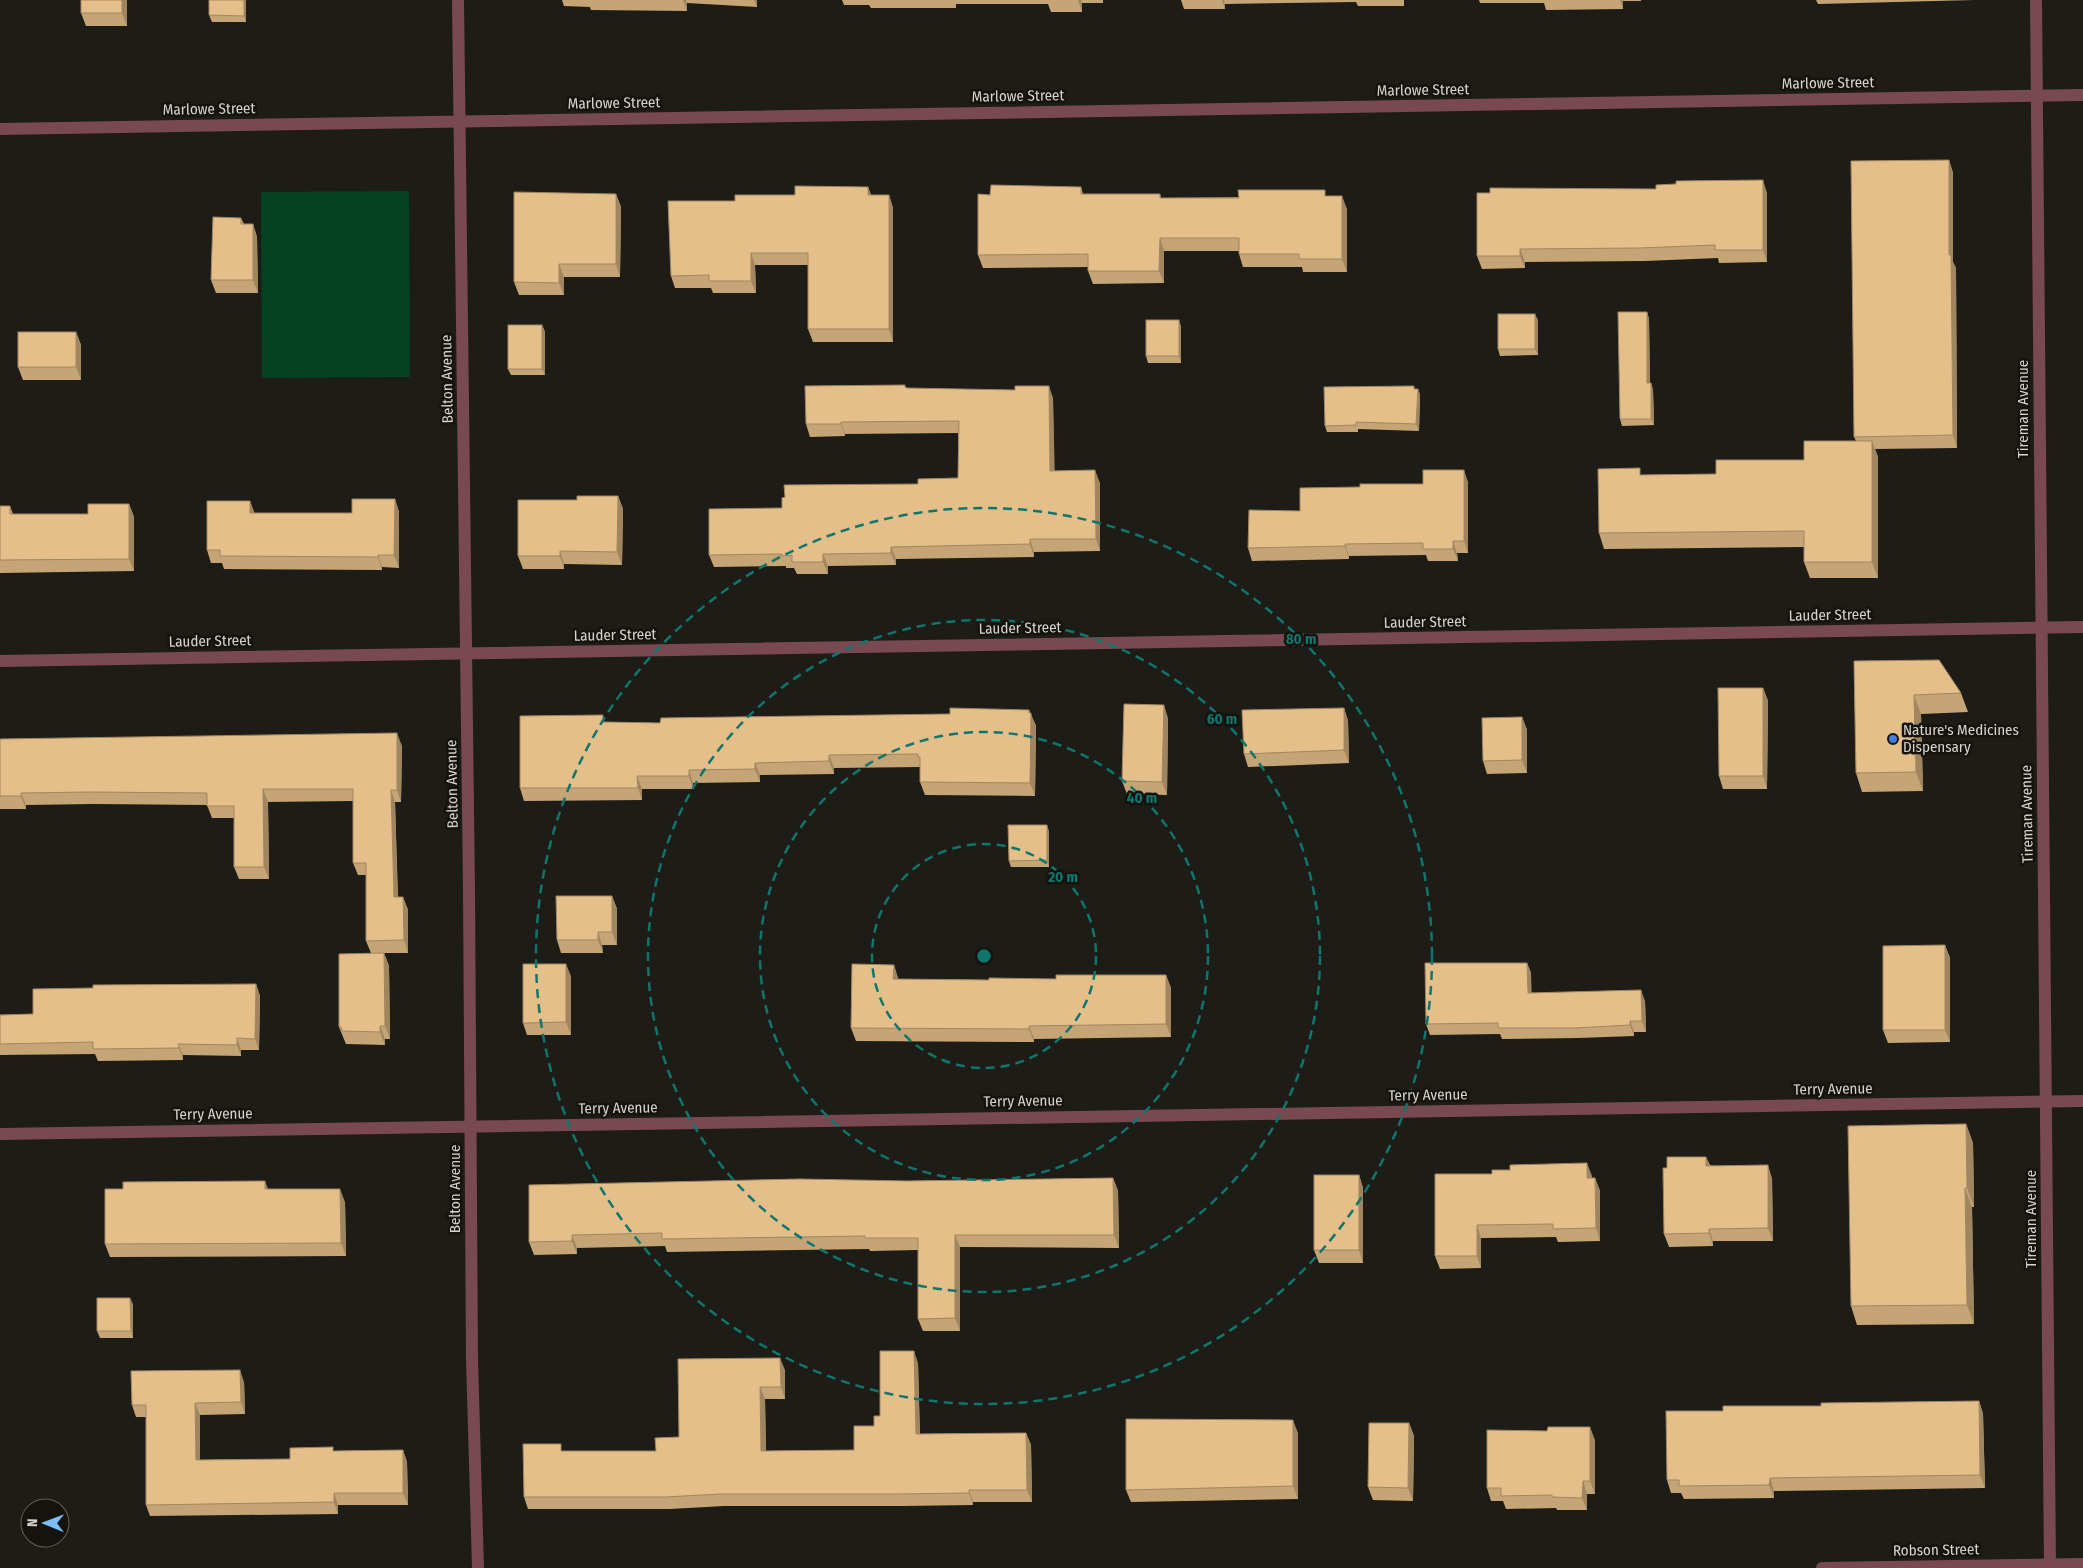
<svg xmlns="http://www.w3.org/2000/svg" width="2083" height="1568" font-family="'Fira Sans Condensed',sans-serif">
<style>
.green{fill:#034323}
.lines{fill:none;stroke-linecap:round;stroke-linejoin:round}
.minor{stroke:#784951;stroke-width:12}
.tertiary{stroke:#784951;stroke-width:12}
.wall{fill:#c5a476}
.shaded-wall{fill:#a08660}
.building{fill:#e5bf89;stroke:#a08660}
.ring{fill:none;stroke:#0f766e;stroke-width:2.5;stroke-dasharray:9 6}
.shop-dot{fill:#3f7fe0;stroke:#15130d;stroke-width:2}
.labels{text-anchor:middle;stroke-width:5;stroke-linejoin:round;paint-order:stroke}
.street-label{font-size:15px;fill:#d5d4cf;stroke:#15130d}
.poi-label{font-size:15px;fill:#d5d4cf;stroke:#15130d;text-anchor:start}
.centre{fill:#0f766e;stroke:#15130d;stroke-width:2.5}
.ring-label{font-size:15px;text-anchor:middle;font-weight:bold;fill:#0f766e;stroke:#15130d;stroke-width:5;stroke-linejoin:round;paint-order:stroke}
</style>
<rect width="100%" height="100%" fill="#1e1c16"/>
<polygon class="green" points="409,191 410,377 262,378 261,192"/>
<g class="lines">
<g class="minor">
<polyline points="458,0 469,889 472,1360 478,1568"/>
<polyline points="0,129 2083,95"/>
<polyline points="0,661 2083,627"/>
<polyline points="0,1134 2083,1101"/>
<polyline points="1822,1568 2083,1564"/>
</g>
<polyline class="tertiary" points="2036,0 2050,1568"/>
</g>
<g class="wall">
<polygon points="81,0 127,0 127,26 86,26 81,13"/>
<polygon points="246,0 246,22 212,22 209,15"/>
<polygon points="562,0 757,0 757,7 687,3 687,11 591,10 590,7 564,6"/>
<polygon points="842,0 1103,0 1103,3 1082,3 1082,12 1051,12 1048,4 956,4 956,8 871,8 869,5 844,5"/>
<polygon points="1181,0 1404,0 1404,6 1358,6 1356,2 1225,4 1225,9 1184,9"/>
<polygon points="1479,0 1641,0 1641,1 1623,1 1623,9 1546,10 1544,3 1480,3"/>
<polygon points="1816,0 1975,0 1818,4"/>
<polygon points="1949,160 1953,173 1953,262 1956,268 1957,448 1875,449 1878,457 1878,578 1810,578 1804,562 1804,547 1604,549 1599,533 1642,475 1716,474 1804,460 1856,441 1854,437"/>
<polygon points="868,187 871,195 889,195 893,208 893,342 813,342 808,329 808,265 755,265 756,293 713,293 711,288 675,288 671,276 735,201"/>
<polygon points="1081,187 1083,194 1160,194 1161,198 1328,196 1347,209 1347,272 1303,272 1302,267 1243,267 1239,254 1239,251 1164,251 1164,283 1093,284 1088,271 1088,267 983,268 978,255 990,195"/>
<polygon points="1767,193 1767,262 1719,263 1718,258 1645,261 1525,262 1525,268 1482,269 1477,256"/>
<polygon points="616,194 621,207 620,277 564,277 564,295 519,295 514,282"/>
<polygon points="241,218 244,224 253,224 257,237 258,293 216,293 211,280"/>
<polygon points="1647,312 1649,319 1650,383 1651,383 1653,390 1654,425 1622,426 1620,419"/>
<polygon points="1538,320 1538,355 1500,356 1498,349"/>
<polygon points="542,325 545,332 545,375 511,375 508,369"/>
<polygon points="1181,326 1181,363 1148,363 1146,356"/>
<polygon points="76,332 81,345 81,380 23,380 18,367"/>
<polygon points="906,388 1053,398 1054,471 1100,483 1100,551 1034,552 1034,557 896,559 896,565 828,566 828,574 797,574 794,568 786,568 786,566 714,567 709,555 782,508 918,484 958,478 958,433 845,434 845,436 810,437 806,424"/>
<polygon points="1415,389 1418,389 1420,395 1419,431 1358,429 1358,432 1327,432 1325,426"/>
<polygon points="1468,482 1468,553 1457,553 1458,561 1428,561 1426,555 1349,556 1349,559 1252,561 1248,548 1300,511 1360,487"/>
<polygon points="618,496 623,509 622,565 564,564 564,569 523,569 518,556 577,500"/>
<polygon points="395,499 399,512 399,568 382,567 382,570 224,569 222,563 211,563 207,550 250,501 254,513 352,513"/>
<polygon points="129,504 134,517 134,571 0,573 0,506 10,506 13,514 88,514"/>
<polygon points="1854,661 1961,693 1968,712 1921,714 1923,791 1862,792 1856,773"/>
<polygon points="1763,688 1768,701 1767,789 1723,789 1719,776"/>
<polygon points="1344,708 1348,721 1349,763 1248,767 1244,754"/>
<polygon points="1029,710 1036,726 1035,796 925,795 920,782 920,767 834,768 834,774 760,775 760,782 693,783 693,789 642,789 642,800 524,801 520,788 606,722 660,723 950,714"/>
<polygon points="1522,717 1527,730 1527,773 1487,774 1483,761"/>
<polygon points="1168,718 1167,795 1127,794 1122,781"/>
<polygon points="0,739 402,746 401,802 395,802 398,897 403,897 408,910 408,953 384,953 389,966 390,1039 385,1039 385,1045 346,1044 339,1027 371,953 366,941 366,875 358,875 353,863 353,801 268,802 269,879 239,879 234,867 234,818 212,818 207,805 94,804 26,805 26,809 0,809"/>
<polygon points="1049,831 1049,867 1011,867 1009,861"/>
<polygon points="612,896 617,909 617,945 602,945 603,953 561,953 557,940"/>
<polygon points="1945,945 1950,958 1950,1042 1888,1043 1883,1030"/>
<polygon points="1527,963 1531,973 1531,993 1645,1001 1646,1032 1634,1032 1634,1036 1578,1038 1502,1039 1500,1034 1430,1035 1426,1024"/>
<polygon points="894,965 898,979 989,980 1056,979 1166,975 1171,988 1171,1037 1034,1039 1034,1042 856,1041 851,1028"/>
<polygon points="571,976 571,1035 527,1035 523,1023"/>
<polygon points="256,984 260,996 259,1050 241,1050 241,1056 183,1055 183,1060 98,1061 95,1054 0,1055 0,1015 33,1014"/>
<polygon points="1966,1124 1973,1143 1974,1207 1972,1207 1974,1324 1857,1325 1851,1306"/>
<polygon points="1706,1157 1710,1165 1772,1178 1773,1241 1713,1241 1713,1246 1669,1247 1664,1234 1667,1168"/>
<polygon points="1435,1174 1592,1176 1592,1178 1595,1178 1600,1191 1600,1241 1558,1242 1556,1237 1481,1238 1481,1268 1440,1269 1435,1256"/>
<polygon points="1359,1175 1363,1188 1363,1263 1319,1263 1314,1250"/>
<polygon points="1113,1178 1118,1191 1119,1248 960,1247 960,1331 923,1331 918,1319 918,1250 870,1251 869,1249 667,1252 665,1246 577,1248 577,1254 534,1255 529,1242 907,1181"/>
<polygon points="123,1189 268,1189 345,1202 346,1256 110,1257 105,1244"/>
<polygon points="133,1304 133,1338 100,1338 97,1331"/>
<polygon points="918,1363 920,1434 1026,1433 1031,1445 1032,1502 973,1502 973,1505 903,1506 724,1506 670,1509 528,1509 524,1497 563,1451 656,1451 785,1370 785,1399 765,1399 766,1451 854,1450 874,1426"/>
<polygon points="244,1382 245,1414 200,1415 200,1460 290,1459 335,1451 403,1450 407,1462 408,1505 338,1505 338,1514 150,1516 146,1505 146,1417 136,1417 132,1405"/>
<polygon points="1979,1401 1983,1414 1985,1488 1774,1491 1774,1498 1684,1499 1681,1493 1671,1493 1667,1480 1723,1411 1821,1406"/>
<polygon points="1409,1423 1414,1436 1413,1501 1373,1500 1368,1487"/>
<polygon points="1298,1433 1298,1499 1131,1502 1126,1490"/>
<polygon points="1595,1440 1595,1494 1587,1494 1587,1510 1557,1510 1556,1508 1506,1509 1503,1501 1491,1501 1487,1488"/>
</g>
<g class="shaded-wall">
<polygon points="122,0 127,0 127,26 122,13"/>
<polygon points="244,0 246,0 246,22 244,16"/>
<polygon points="683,0 686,0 687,3 687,11"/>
<polygon points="754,0 757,0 757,7"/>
<polygon points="1078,0 1081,0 1082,3 1082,12"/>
<polygon points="1222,0 1224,0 1225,4 1225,9"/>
<polygon points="1620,0 1623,0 1623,9"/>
<polygon points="1949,160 1953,173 1953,262 1956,268 1957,448 1953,435 1949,255"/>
<polygon points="1763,180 1767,193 1767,262 1763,250"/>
<polygon points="868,187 873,200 868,195"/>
<polygon points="616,194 621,207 620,277 616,264"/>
<polygon points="889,195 893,208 893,342 889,329"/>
<polygon points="1342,196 1347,209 1347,272 1342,259"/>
<polygon points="253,224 257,237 258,293 253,280"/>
<polygon points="1160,238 1164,251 1164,283 1159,271"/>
<polygon points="1520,249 1525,262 1525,268 1520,256"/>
<polygon points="751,253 755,265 756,293 751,281"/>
<polygon points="559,264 564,277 564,295 559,283"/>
<polygon points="1647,312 1649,319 1650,390 1647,383"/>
<polygon points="1535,314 1538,320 1538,355 1535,349"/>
<polygon points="1179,320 1181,326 1181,363 1179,356"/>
<polygon points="542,325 545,332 545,375 542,369"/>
<polygon points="76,332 81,345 81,380 76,367"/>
<polygon points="1651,383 1653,390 1654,425 1651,419"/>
<polygon points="1049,386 1053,398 1055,483 1050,471"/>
<polygon points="1418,389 1420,395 1419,431 1416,424"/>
<polygon points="841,422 845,434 845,436 841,424"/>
<polygon points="1872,441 1878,457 1878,578 1872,562"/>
<polygon points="1095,470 1100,483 1100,551 1096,539"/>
<polygon points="1464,470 1468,482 1468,553 1464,541"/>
<polygon points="618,496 623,509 622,565 617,552"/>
<polygon points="395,499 399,512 399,568 394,555"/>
<polygon points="250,501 255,514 250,513"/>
<polygon points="129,504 134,517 134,571 129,559"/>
<polygon points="1030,539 1034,552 1034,557 1030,544"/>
<polygon points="1453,541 1457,553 1458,561 1453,549"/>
<polygon points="1345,544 1349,556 1349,559 1345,546"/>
<polygon points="891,547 896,559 896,565 891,553"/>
<polygon points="560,551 564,564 564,569 560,556"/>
<polygon points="823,554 828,566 828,574 823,562"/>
<polygon points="378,555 382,567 382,570 378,557"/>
<polygon points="1763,688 1768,701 1767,789 1763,776"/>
<polygon points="1914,695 1921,714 1923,791 1916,772"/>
<polygon points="1164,705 1168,718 1167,795 1162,782"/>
<polygon points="1344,708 1348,721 1349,763 1344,750"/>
<polygon points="1029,710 1036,726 1035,796 1030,783"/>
<polygon points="1522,717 1527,730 1527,773 1522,760"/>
<polygon points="397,733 402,746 401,802 397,790"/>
<polygon points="829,755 834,768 834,774 829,761"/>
<polygon points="755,763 760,775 760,782 755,769"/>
<polygon points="689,770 693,783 693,789 689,776"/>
<polygon points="637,776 642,789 642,800 638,788"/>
<polygon points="263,789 268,802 269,879 264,867"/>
<polygon points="391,790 395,802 398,910 394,897"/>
<polygon points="21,793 26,805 26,809 21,796"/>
<polygon points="1047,825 1049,831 1049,867 1047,860"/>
<polygon points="612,896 617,909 617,945 612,932"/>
<polygon points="403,897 408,910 408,953 404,940"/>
<polygon points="598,932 602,945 603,953 598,940"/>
<polygon points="1945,945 1950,958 1950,1042 1945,1030"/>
<polygon points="384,953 389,966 390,1039 385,1026"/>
<polygon points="1527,963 1531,973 1532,1003 1528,993"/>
<polygon points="566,964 571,976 571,1035 566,1022"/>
<polygon points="894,965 898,978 898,992 893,979"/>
<polygon points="1166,975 1171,988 1171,1037 1166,1024"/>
<polygon points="256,984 260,996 259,1050 255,1039"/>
<polygon points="1641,990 1645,1001 1646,1032 1642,1021"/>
<polygon points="1630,1021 1634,1032 1634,1036 1630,1025"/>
<polygon points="380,1026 385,1039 385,1045 380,1032"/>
<polygon points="1029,1026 1034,1039 1034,1042 1029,1029"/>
<polygon points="237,1038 241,1050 241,1056 237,1045"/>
<polygon points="178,1044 183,1055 183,1060 179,1048"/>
<polygon points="1966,1124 1973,1143 1974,1207 1967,1188"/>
<polygon points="1706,1157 1711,1170 1706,1166"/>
<polygon points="1587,1163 1592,1176 1591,1191 1587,1178"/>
<polygon points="1768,1165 1772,1178 1773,1241 1768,1228"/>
<polygon points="1359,1175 1363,1188 1363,1263 1359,1250"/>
<polygon points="1113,1178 1118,1191 1119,1248 1114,1235"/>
<polygon points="1595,1178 1600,1191 1600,1241 1596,1228"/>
<polygon points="265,1181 270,1194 265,1189"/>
<polygon points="1965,1188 1972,1207 1974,1324 1967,1305"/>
<polygon points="340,1189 345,1202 346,1256 341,1243"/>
<polygon points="1477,1225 1481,1238 1481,1268 1477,1256"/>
<polygon points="1709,1229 1713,1241 1713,1246 1709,1233"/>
<polygon points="572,1235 577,1248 577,1254 572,1241"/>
<polygon points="955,1235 960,1247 960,1331 955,1318"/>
<polygon points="130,1298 133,1304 133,1338 131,1331"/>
<polygon points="914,1351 918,1363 920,1446 916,1434"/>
<polygon points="780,1358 785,1370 785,1399 781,1387"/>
<polygon points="240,1370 244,1382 245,1414 241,1402"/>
<polygon points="760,1387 765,1399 766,1463 761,1451"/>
<polygon points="1979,1401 1983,1414 1985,1488 1980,1475"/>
<polygon points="195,1403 200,1415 200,1471 196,1460"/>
<polygon points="1293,1420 1298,1433 1298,1499 1293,1486"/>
<polygon points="1409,1423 1414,1436 1413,1501 1408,1488"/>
<polygon points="1590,1427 1595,1440 1595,1494 1590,1481"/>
<polygon points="1026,1433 1031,1445 1032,1502 1027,1490"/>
<polygon points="403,1450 407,1462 408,1505 403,1493"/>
<polygon points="1770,1478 1774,1491 1774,1498 1769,1485"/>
<polygon points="1583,1481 1587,1494 1587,1510 1582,1498"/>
<polygon points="969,1490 973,1502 973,1505 969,1493"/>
<polygon points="334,1493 338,1505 338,1514 334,1502"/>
</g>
<g class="building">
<rect x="81" y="0" width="41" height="13"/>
<polygon points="209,0 244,0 244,16 209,15"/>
<polygon points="1949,160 1949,255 1951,255 1953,435 1854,437 1851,161"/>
<polygon points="1763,180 1763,250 1715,250 1715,245 1640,248 1520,249 1520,256 1477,256 1477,193 1490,193 1490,188 1656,189 1656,185 1676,184 1676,181"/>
<polygon points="991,185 1081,187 1081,194 1160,194 1160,198 1239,198 1238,190 1325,190 1325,196 1342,196 1342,259 1299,259 1299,254 1239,254 1239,238 1160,238 1159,271 1088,271 1088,254 978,255 978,194 990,195"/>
<polygon points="795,186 868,187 868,195 889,195 889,329 808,329 808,253 751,253 751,281 709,281 709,275 671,276 668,201 735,201 735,195 795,195"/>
<polygon points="514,192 616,194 616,264 559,264 559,283 514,282"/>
<polygon points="213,217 241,218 241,224 253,224 253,280 211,280"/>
<polygon points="1618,312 1647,312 1647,383 1651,383 1651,419 1620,419"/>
<rect x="1498" y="314" width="37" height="35"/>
<rect x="1146" y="320" width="33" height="36"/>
<rect x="508" y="325" width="34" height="44"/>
<rect x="18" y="332" width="58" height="35"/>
<polygon points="905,385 905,387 907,388 1015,390 1015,386 1049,386 1050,471 1095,470 1096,539 1030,539 1030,544 891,547 891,553 823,554 823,562 792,562 792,555 782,556 782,554 709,555 709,509 782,508 782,498 785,497 784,485 918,484 918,479 958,478 959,421 841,422 841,424 806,424 805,386"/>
<polygon points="1414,386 1414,389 1418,389 1416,424 1356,422 1356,425 1325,426 1324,387"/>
<polygon points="1804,441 1872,441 1872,562 1804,562 1804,531 1599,533 1598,469 1640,468 1640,475 1716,474 1716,460 1804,460"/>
<polygon points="1423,470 1464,470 1464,541 1453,541 1453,549 1423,549 1423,543 1345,544 1345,546 1248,548 1249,510 1300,511 1300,488 1360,487 1360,484 1423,484"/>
<polygon points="577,496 618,496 617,552 560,551 560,556 518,556 518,500 577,500"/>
<polygon points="352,499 395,499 394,555 378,555 378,557 220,556 220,550 207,550 207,501 250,501 250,513 352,513"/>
<polygon points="88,504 129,504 129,559 0,560 0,506 10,506 10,514 88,514"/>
<polygon points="1939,660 1961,693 1914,695 1916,772 1856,773 1854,661"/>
<polygon points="1718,688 1763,688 1763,776 1719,776"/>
<polygon points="1124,704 1164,705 1162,782 1122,781"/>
<polygon points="950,708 1029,710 1029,713 1031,713 1030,783 920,782 920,757 918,757 918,754 829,755 829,761 755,763 755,769 689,770 689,776 637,776 638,788 520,788 520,716 603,715 603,722 660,723 661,718 950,714"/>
<polygon points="1344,708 1344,750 1244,754 1242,710"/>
<polygon points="1522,717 1522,760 1483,761 1482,718"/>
<polygon points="397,733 397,790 391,790 394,897 403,897 404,940 366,941 366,863 353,863 353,789 263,789 264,867 234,867 234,806 207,806 207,793 89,792 21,793 21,796 0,796 0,739"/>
<polygon points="1008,825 1047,825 1047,860 1009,861"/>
<polygon points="556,896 612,896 612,932 598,932 598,940 557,940"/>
<polygon points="1945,945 1945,1030 1883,1030 1883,946"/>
<polygon points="384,953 385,1026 380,1026 380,1032 342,1031 341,1027 339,1027 339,954"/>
<polygon points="1425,963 1527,963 1528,993 1641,990 1642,1021 1630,1021 1630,1025 1574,1028 1498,1028 1498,1023 1426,1024"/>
<polygon points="523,964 566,964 566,1022 523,1023"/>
<polygon points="852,964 894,965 893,979 989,980 989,978 1056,979 1056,975 1166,975 1166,1024 1029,1026 1029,1029 851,1028"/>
<polygon points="256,984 255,1039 237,1038 237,1045 178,1044 179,1048 93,1049 93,1042 0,1044 0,1015 33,1014 33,989 93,988 93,985"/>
<polygon points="1966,1124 1967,1188 1965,1188 1967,1305 1851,1306 1848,1126"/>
<polygon points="1667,1157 1706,1157 1706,1166 1768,1165 1768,1228 1709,1229 1709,1233 1664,1234 1663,1168 1667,1168"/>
<polygon points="1587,1163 1587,1178 1595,1178 1596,1228 1553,1229 1553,1224 1477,1225 1477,1256 1435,1256 1435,1174 1492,1174 1492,1170 1510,1170 1510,1165"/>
<rect x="1314" y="1175" width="45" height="75"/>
<polygon points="1113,1178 1114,1235 955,1235 955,1318 918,1319 918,1238 865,1238 865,1236 662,1239 662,1233 572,1235 572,1241 529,1242 529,1185 800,1179 907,1181"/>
<polygon points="265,1181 265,1189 340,1189 341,1243 105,1244 105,1189 123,1189 123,1182"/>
<polygon points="97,1298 130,1298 131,1331 97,1331"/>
<polygon points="880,1351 914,1351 916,1434 1026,1433 1027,1490 969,1490 969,1493 899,1494 720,1494 665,1497 524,1497 523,1444 561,1444 561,1451 656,1451 655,1438 679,1437 678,1359 780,1358 781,1387 760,1387 761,1451 854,1450 854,1426 874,1426 874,1416 880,1416"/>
<polygon points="240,1370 241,1402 195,1403 196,1460 290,1459 290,1448 333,1447 333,1451 403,1450 403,1493 334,1493 334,1502 146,1505 146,1405 132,1405 131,1371"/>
<polygon points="1979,1401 1980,1475 1770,1478 1769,1485 1679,1486 1679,1480 1667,1480 1666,1411 1723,1411 1723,1406 1821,1406 1821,1403"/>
<polygon points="1126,1419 1293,1420 1293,1486 1126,1490"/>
<polygon points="1369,1423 1409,1423 1408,1488 1368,1487"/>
<polygon points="1548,1427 1590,1427 1590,1481 1583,1481 1582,1498 1552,1497 1552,1495 1501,1496 1501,1488 1487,1488 1487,1430 1547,1431"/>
</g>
<g class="ring">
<circle cx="984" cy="956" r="112"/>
<circle cx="984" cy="956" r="224"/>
<circle cx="984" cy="956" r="336"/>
<circle cx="984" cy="956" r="448"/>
</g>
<circle class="shop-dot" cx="1893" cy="739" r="5"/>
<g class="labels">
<g class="street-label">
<text transform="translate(1828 83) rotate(-1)" y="5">Marlowe Street</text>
<text transform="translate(1423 90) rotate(-1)" y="5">Marlowe Street</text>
<text transform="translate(1018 96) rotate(-1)" y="5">Marlowe Street</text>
<text transform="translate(614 103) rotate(-1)" y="5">Marlowe Street</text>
<text transform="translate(209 109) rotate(-1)" y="5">Marlowe Street</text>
<text transform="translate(447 379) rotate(-91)" y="5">Belton Avenue</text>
<text transform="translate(2023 409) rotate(-90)" y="5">Tireman Avenue</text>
<text transform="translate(1830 615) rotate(-1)" y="5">Lauder Street</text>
<text transform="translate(1425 622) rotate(-1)" y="5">Lauder Street</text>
<text transform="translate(1020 628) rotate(-1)" y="5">Lauder Street</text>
<text transform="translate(615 635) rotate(-1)" y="5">Lauder Street</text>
<text transform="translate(210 641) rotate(-1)" y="5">Lauder Street</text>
<text transform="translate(452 784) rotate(-91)" y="5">Belton Avenue</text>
<text transform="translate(2027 814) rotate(-91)" y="5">Tireman Avenue</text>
<text transform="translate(1833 1089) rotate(-1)" y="5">Terry Avenue</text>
<text transform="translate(1428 1095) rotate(-1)" y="5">Terry Avenue</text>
<text transform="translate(1023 1101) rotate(-1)" y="5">Terry Avenue</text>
<text transform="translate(618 1108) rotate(-1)" y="5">Terry Avenue</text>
<text transform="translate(213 1114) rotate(-1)" y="5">Terry Avenue</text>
<text transform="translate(455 1189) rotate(-90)" y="5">Belton Avenue</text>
<text transform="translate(2031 1219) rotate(-90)" y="5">Tireman Avenue</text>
<text transform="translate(1936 1550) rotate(-1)" y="5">Robson Street</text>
</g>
<g class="poi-label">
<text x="1903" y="735">Nature's Medicines<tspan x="1903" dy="17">Dispensary</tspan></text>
</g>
</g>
<circle cx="984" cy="956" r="8" class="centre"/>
<g class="ring-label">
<text x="1301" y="644">80 m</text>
<text x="1222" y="724">60 m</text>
<text x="1142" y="803">40 m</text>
<text x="1063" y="882">20 m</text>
</g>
<g transform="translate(45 1523) rotate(271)"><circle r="24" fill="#15130d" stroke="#62605b"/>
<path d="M0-4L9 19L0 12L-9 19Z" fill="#7bbef8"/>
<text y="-8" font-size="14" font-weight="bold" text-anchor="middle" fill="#d5d4cf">N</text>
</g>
</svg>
